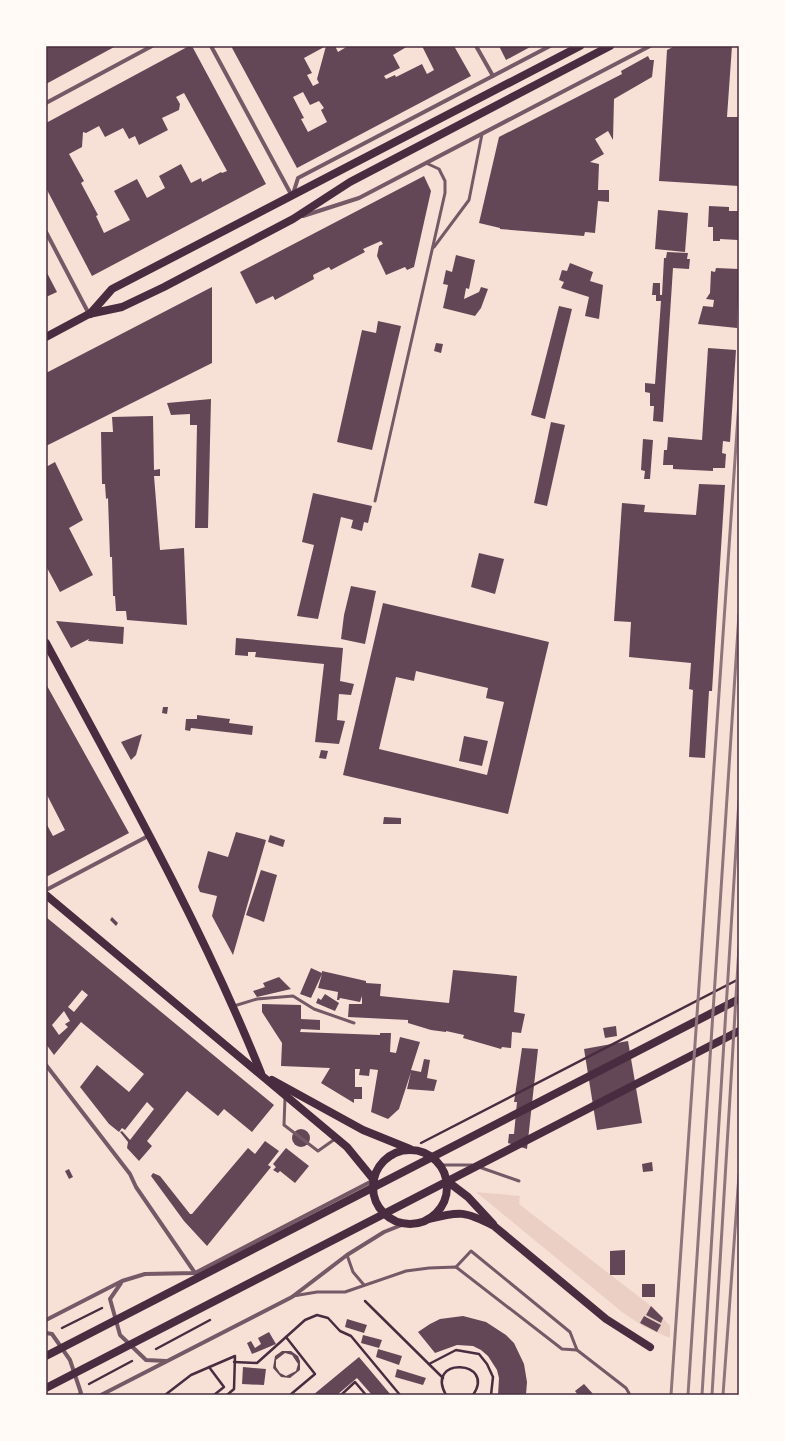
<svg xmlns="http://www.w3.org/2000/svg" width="785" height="1441" font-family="Commissioner,sans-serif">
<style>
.green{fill:#ebcfc5;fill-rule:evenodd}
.building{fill:#644757;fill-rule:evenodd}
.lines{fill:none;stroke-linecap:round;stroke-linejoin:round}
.path{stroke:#4a2c40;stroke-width:2.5}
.service{stroke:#755966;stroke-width:3}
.minor{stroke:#755966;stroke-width:4}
.secondary{stroke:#4a2c40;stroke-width:8}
.rail{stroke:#8f747c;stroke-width:3}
.neatline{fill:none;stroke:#4a2c40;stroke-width:1.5}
</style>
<rect width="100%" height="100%" fill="#f7e1d7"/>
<path class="green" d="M476 1192 520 1196 519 1204 651 1306 646 1315 661 1322 663 1318 670 1326V1338L644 1327 622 1312ZM644 1316 661 1325 657 1332 640 1323Z"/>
<g class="building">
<polygon points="46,46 116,46 46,84"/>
<path d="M189 46H192L266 184 92 276 46 188V123ZM184 93 227 171 222 173 221 172 202 182 201 178 191 183 181 164 159 176 165 188 147 198 137 179 114 191 130 220 104 233 96 216 98 215 81 183 84 181 69 154 82 147 83 132 86 133 99 126 105 137 123 128 129 139 135 136 139 145 168 130 162 118 179 110 180 104 176 97Z"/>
<path d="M231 46H335L338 52 348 46H408L393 55 400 68 384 76 386 79 395 75 396 77 422 64 427 74 434 70 422 46H454L471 76 297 168ZM326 46 317 79 319 83 313 86 307 75 312 73 304 58ZM303 92 310 105 319 101 324 108 321 110 327 122 308 132 301 119 304 118 293 97Z"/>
<polygon points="499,46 532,46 506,60"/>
<polygon points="675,46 732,46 727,117 739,117 739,186 659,181 667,50"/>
<polygon points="648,56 650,60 654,60 652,77 614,99 613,140 608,131 595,139 604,154 590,162 599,164 598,190 609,190 609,202 598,201 595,233 585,232 584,236 500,229 500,228 479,223 499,137 622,74 621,71"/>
<polygon points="424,176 431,191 414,267 407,270 405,267 386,275 377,256 379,246 383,244 381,241 363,249 365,252 331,270 329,267 313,275 314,279 275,300 273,296 256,304 240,272"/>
<polygon points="709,206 729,207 729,211 739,211 738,240 720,239 720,241 713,241 713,227 708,227"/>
<polygon points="658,210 688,213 685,252 655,249"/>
<polygon points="667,252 688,253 687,259 690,259 689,269 673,268 663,422 653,421 654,406 650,406 650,393 645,392 645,383 655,384 661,301 656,301 656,295 652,295 653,283 660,283 660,295 662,295 664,258 666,258"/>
<polygon points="456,255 475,260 469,289 466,288 464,299 479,292 481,287 488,289 481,308 475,316 443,308 448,285 443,284 446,270 452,272"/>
<polygon points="570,263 593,272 590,281 603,285 599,319 585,316 589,297 561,288 564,282 559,280 562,270 567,271"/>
<polygon points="716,268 739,269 737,328 698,324 703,306 713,307 714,300 706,299 710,293 711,271 715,272"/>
<polygon points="46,271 57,292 46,297"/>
<polygon points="212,287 212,363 46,446 46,373"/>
<polygon points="559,306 572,309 545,419 531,415"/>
<polygon points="378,321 401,326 372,450 337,442 362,330 376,333"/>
<polygon points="436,343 443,344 441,353 434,351"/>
<polygon points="708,348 736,350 730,442 723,441 722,453 726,454 725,468 713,468 713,471 673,469 673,465 663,465 664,450 667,450 668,437 702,440"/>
<polygon points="211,399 208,528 195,528 197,425 190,425 190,414 171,415 167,403"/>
<polygon points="153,416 154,470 160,469 160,476 154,476 160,550 184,548 187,625 127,620 126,611 116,611 115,596 113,596 112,557 110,557 108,498 106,499 105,484 102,484 101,432 113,432 112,417"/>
<polygon points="551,422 565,425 547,506 534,503"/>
<polygon points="643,439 653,440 650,479 644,479 645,471 641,470"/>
<polygon points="55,462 83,520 69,528 93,575 60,592 46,566 46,467"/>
<polygon points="699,484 725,485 712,691 709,691 705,758 689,757 693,690 689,689 691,663 629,657 631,622 614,621 622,503 645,505 644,512 696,515"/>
<polygon points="313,493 372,506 368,523 364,522 362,531 351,528 353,520 341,517 318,619 297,616 314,545 302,542"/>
<polygon points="479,553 504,559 495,594 471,587"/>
<polygon points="351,586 376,591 365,644 341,639 344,615"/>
<path d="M383 603 549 642 508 814 343 775ZM416 671 488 688 486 698 504 702 487 775 379 749 396 677 414 681Z"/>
<polygon points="56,621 124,627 123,644 88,641 89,639 71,648"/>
<polygon points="236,638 343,648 340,681 354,684 351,695 339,694 337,720 345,721 339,744 315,742 324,664 255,657 256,652 248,652 248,656 235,655"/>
<polygon points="46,684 129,833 48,876 46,875 46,823 53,836 65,830 46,793"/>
<polygon points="163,707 168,707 167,714 162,713"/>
<polygon points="197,715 230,719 229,723 253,726 252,735 191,728 190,731 185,730 186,719 197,719"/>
<polygon points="142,734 136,755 131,760 121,742"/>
<polygon points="464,736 488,741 482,766 459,761"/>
<polygon points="321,750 328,751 326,759 319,758"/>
<polygon points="384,817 401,818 401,824 383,824"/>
<polygon points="236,832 266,840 233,955 212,916 217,896 200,892 198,887 208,851 228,857"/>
<polygon points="270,835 285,840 283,847 268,842"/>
<polygon points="261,870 277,875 264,922 246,915"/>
<path d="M46 917 274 1105 252 1132 224 1109 218 1116 187 1091 147 1141 152 1146 139 1161 127 1148 128 1142 120 1132 122 1131 130 1140 154 1109 147 1102 125 1130 122 1128 119 1132 109 1124 80 1087 97 1065 129 1092 144 1074 81 1022 54 1055 46 1044ZM82 990 88 995 74 1012 68 1007ZM64 1011 70 1021 65 1024 68 1027 59 1035 52 1025Z"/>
<polygon points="112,917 118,923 116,926 110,920"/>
<polygon points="311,968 322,973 322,971 366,981 366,983 381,984 380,996 449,1003 453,970 517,976 514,1012 525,1014 521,1033 512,1032 511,1048 502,1047 501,1049 463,1038 464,1035 446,1031 446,1032 431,1030 408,1023 408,1020 348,1017 349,1004 362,1004 362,996 360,1002 340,998 339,1000 337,1000 338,992 318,988 322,974 311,998 300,994"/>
<polygon points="279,977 291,989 257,997 253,991 265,987 263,983"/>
<polygon points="325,994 339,1003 335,1011 316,1003 318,998 321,1000"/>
<polygon points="262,1004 301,1005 301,1019 320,1020 320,1030 301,1029 300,1032 380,1035 380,1033 391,1033 390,1052 396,1053 400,1037 420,1042 411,1070 421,1072 424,1059 430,1060 427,1078 437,1080 434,1091 407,1089 411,1072 399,1109 388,1119 371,1112 378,1070 370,1069 369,1076 359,1075 360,1069 355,1069 355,1087 362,1087 362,1099 354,1099 354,1103 321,1083 330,1068 281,1066 282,1043 262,1012"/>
<polygon points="616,1026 617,1036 605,1038 603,1028"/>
<polygon points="628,1041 642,1123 597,1130 584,1049"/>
<polygon points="522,1048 538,1049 527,1149 508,1143 509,1134 514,1134 517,1102 514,1102"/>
<circle cx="301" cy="1138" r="9"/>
<polygon points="265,1141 279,1151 268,1165 271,1167 207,1246 184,1221 151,1176 153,1173 160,1176 190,1214 192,1214 248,1148 255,1154"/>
<polygon points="286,1148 309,1166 295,1183 280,1171 278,1173 273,1170 276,1167 273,1164"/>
<polygon points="652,1162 653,1171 643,1172 642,1164"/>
<polygon points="69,1169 73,1177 69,1179 65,1171"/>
<polygon points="625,1250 625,1275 610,1275 610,1251"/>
<rect x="642" y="1284" width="13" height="13"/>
<polygon points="651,1306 663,1318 661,1323 646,1315"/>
<polygon points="463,1316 486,1322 506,1335 514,1343 524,1364 527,1382 526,1395 498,1395 499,1378 497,1370 488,1356 481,1350 473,1346 457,1345 435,1353 418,1332 430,1324 440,1319"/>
<polygon points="644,1316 661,1325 657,1332 640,1323"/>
<polygon points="347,1319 367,1325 364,1333 345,1327"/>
<polygon points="269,1332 276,1344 252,1354 247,1343 251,1341 255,1348 261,1344 258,1338"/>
<polygon points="363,1335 382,1340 379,1348 361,1343"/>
<polygon points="378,1349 402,1356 399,1365 376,1357"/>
<path d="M282 1351H291L298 1356 300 1361V1370L290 1378 281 1377 273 1368 275 1356ZM285 1353 292 1355 298 1364 296 1371 286 1376 280 1373 276 1367V1360Z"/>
<polygon points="359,1357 391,1395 372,1395 357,1378 337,1395 313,1395"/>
<polygon points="243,1367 266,1369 264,1385 242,1384"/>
<polygon points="397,1369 426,1378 423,1385 395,1377"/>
<polygon points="584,1384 594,1395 578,1395 575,1391"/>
</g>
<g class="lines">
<g class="path">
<polyline points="421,1143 739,979"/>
<polyline points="379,1165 394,1157"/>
<polyline points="365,1301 443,1378"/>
<polyline points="62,1328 102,1308"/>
<polyline points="286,1337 315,1374 290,1395"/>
<polyline points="156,1349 210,1320"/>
<polyline points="234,1362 257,1363 305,1320 317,1315 328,1318 340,1331 351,1336 400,1395"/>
<polyline points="429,1364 456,1350 479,1354 487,1364 493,1377 491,1395"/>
<polyline points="209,1367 224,1387 214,1395"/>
<polyline points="89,1384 132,1361"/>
<polyline points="165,1395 191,1375 235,1356 234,1389 227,1395"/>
<polyline points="341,1395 355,1382 366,1395"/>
<path d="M446 1395C424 1356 497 1360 473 1395"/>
</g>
<g class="service">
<polyline points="434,247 469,200 482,134"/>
<polyline points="375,501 445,193 445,181 439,169 426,163"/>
<polyline points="234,1006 257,999 293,996 314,1009 354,1023"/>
<polyline points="285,1098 284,1125 318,1151 335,1139"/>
<polyline points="440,1165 472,1165"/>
<polyline points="479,1167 519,1181"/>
<polyline points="347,1255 353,1272 364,1285"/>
<polyline points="456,1267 471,1251 570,1332 577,1350 626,1388 630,1395"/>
<polyline points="293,1296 317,1292 345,1292 406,1271 429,1268 456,1267 562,1349 577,1350"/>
</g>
<g class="minor">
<polyline points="211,46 292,196"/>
<polyline points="476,46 493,76"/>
<polyline points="46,103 152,46"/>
<polyline points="293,194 298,178 550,46"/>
<polyline points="303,216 359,198 650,46"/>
<polyline points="46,232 89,314"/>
<polyline points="46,890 150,835"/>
<polyline points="46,1065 130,1174 136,1187 195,1273"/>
<polyline points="121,1283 110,1299 120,1335 146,1360 166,1361"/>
<polyline points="46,1320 122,1281 145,1274 195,1273 374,1180"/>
<polyline points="46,1333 52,1334 70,1360 81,1393 79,1395"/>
<polyline points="101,1395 292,1297 347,1255 384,1232 404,1224"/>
</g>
<g class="secondary">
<polyline points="90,314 112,289 580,46"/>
<polyline points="46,337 89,314 122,307 164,287 293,219 350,182 610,46"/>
<path d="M46 643C122 784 201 924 261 1073"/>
<polyline points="46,895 347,1147 374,1180"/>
<polyline points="272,1080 363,1130 410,1149"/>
<circle cx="410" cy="1187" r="37"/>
<polyline points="447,1181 468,1197 493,1224"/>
<path d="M429 1219C460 1211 465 1211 494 1226L606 1319 650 1347"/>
<polyline points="46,1356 739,999"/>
<polyline points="46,1388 739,1031"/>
</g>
<g class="rail">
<polyline points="671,1395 739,401"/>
<polyline points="688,1395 739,614"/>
<polyline points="702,1395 739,800"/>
<polyline points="712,1395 739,947"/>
<polyline points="723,1395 739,1175"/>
</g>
</g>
<rect width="785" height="1441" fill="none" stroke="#fffaf5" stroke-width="94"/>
<rect x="47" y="47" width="691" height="1347" class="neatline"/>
</svg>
